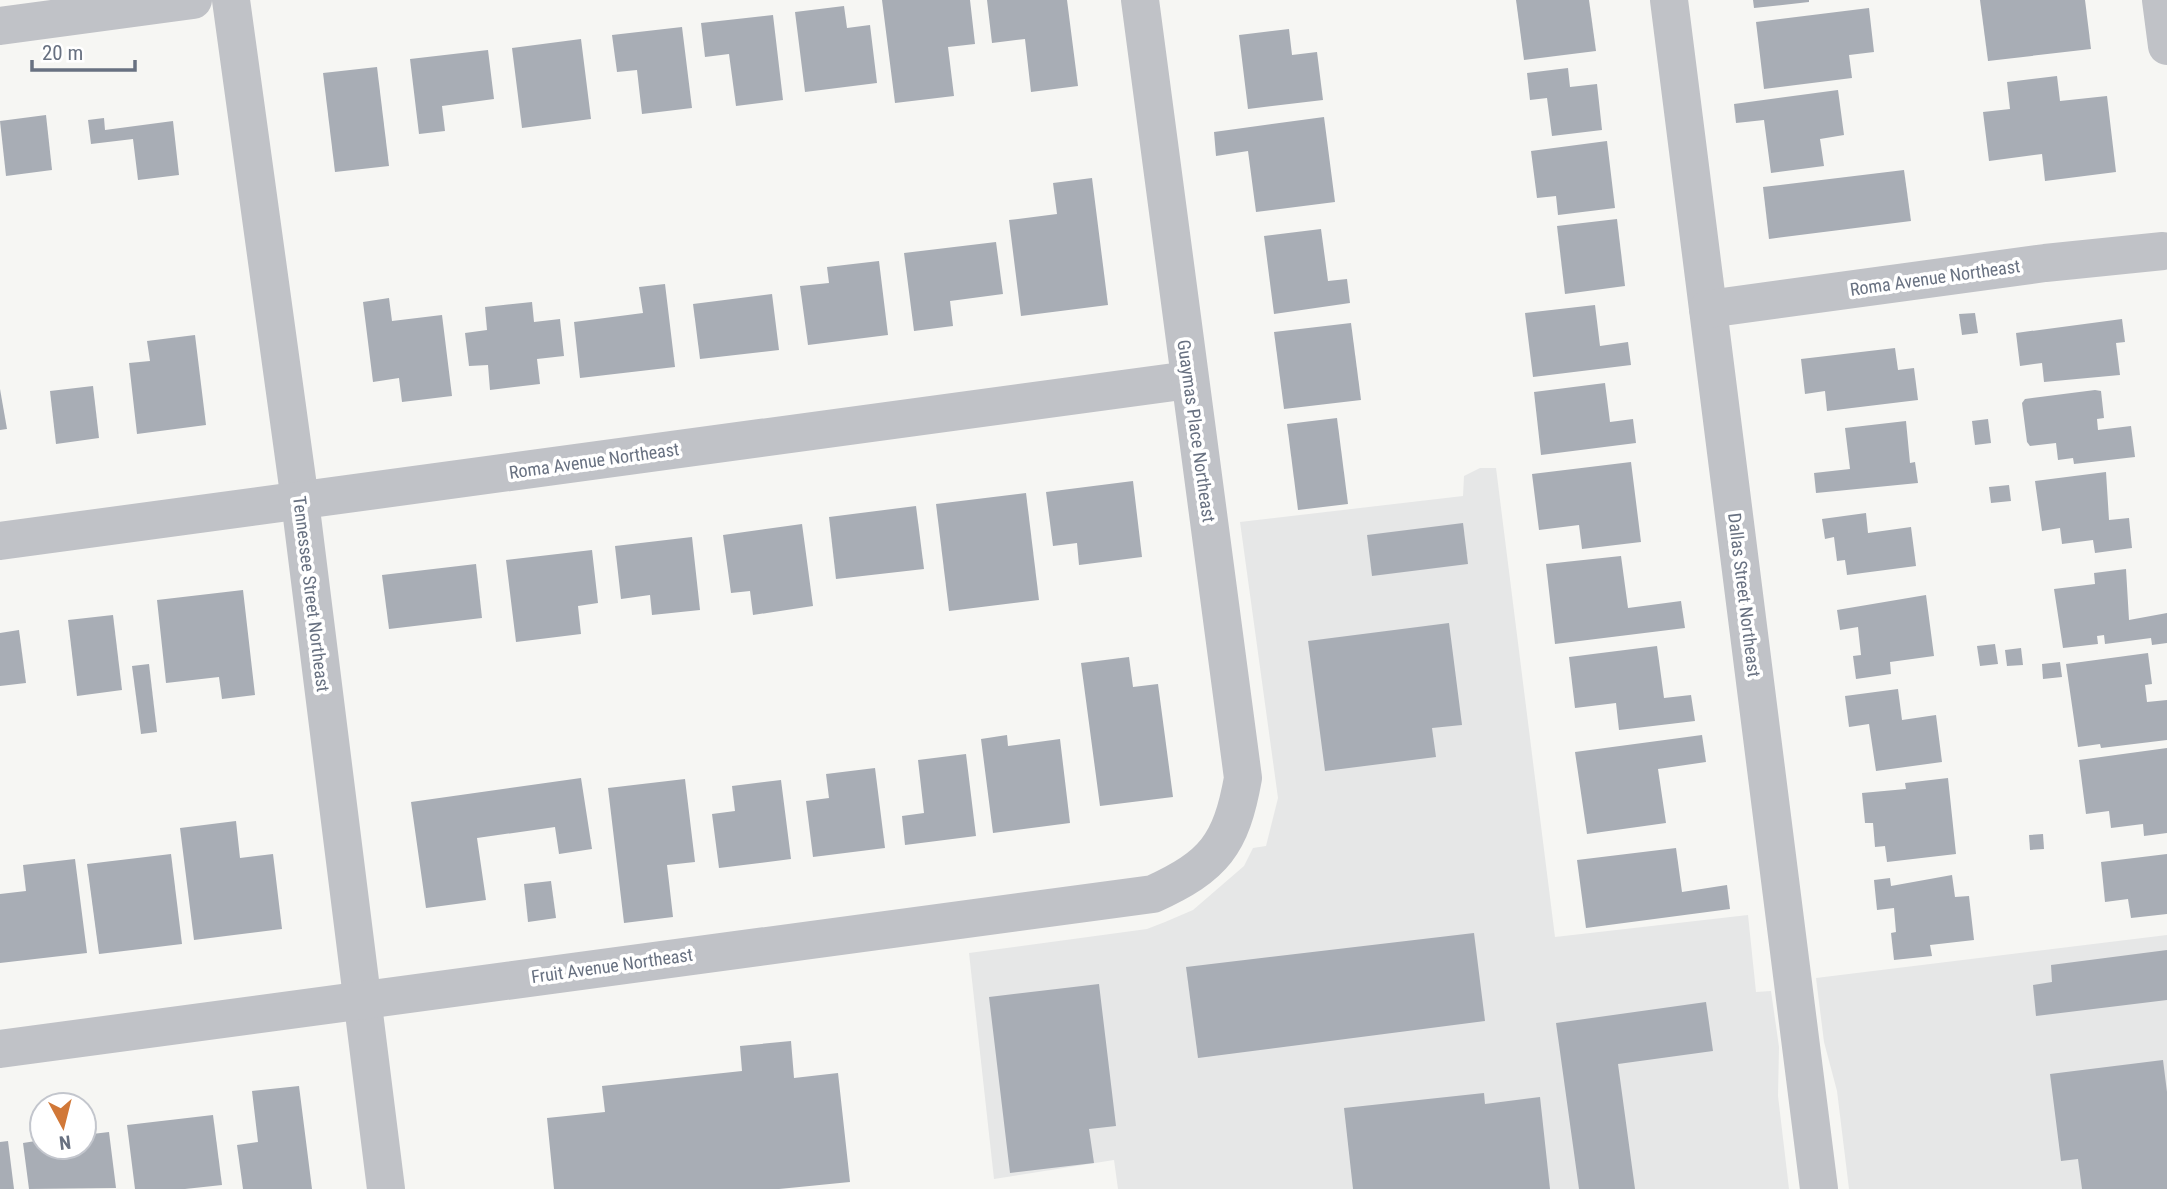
<svg xmlns="http://www.w3.org/2000/svg" width="2167" height="1189" font-family="'Roboto Condensed',sans-serif">
<style>
.built{fill:#e6e7e7}
.building{fill:#a8adb5}
.lines{fill:none;stroke-linecap:round;stroke-linejoin:round}
.minor{stroke:#c0c2c7;stroke-width:38}
.labels{text-anchor:middle;stroke-width:7;stroke-linejoin:round;paint-order:stroke}
.street-label{font-size:18px;fill:#687181;stroke:#fff}
</style>
<rect width="100%" height="100%" fill="#f6f6f3"/>
<g class="built">
<polygon points="1480,468 1496,468 1555,937 1748,915 1756,992 1771,991 1779,1047 1778,1096 1789,1189 1118,1189 1114,1160 994,1179 969,953 1147,929 1165,922 1193,910 1244,866 1253,848 1266,846 1278,798 1240,522 1463,496 1464,476"/>
<polygon points="2167,935 2167,1189 1849,1189 1837,1091 1824,1042 1816,978"/>
</g>
<g class="building">
<polygon points="882,0 970,0 975,44 948,47 954,96 895,103"/>
<polygon points="987,0 1067,0 1078,86 1031,92 1025,39 992,43"/>
<polygon points="1516,0 1589,0 1596,51 1524,60"/>
<polygon points="1753,0 1809,0 1809,2 1754,8"/>
<polygon points="1980,0 2085,0 2091,49 1988,61"/>
<polygon points="844,6 847,28 870,25 877,83 805,92 795,12"/>
<polygon points="1869,8 1874,52 1849,55 1852,78 1764,89 1756,22"/>
<polygon points="773,15 783,100 736,106 729,54 705,57 701,23"/>
<polygon points="682,27 692,108 642,114 637,70 617,72 612,35"/>
<polygon points="1289,29 1292,55 1317,52 1323,100 1248,109 1239,35"/>
<polygon points="581,39 591,119 522,128 512,48"/>
<polygon points="488,50 494,99 442,106 445,131 419,134 410,59"/>
<polygon points="377,67 389,166 335,172 323,73"/>
<polygon points="1568,68 1570,87 1597,84 1602,130 1552,136 1547,98 1530,100 1527,73"/>
<polygon points="2057,76 2060,101 2107,96 2116,172 2045,181 2042,154 1989,161 1983,112 2010,109 2007,82"/>
<polygon points="1838,90 1844,135 1820,139 1824,166 1771,173 1764,120 1736,123 1734,104"/>
<polygon points="46,115 52,170 6,176 0,121"/>
<polygon points="1324,117 1335,202 1256,212 1248,151 1216,156 1214,132"/>
<polygon points="104,118 105,130 173,121 179,175 138,180 133,139 91,144 88,120"/>
<polygon points="1607,141 1615,208 1558,215 1556,196 1537,198 1531,151"/>
<polygon points="1904,170 1911,221 1769,239 1763,187"/>
<polygon points="1092,178 1108,305 1021,316 1009,220 1057,214 1053,183"/>
<polygon points="1617,219 1625,286 1565,294 1557,226"/>
<polygon points="1321,229 1328,281 1347,279 1350,303 1274,314 1264,236"/>
<polygon points="996,242 1003,294 950,301 953,326 914,331 904,253"/>
<polygon points="879,261 888,335 808,345 800,286 829,283 827,267"/>
<polygon points="665,284 675,367 580,378 574,322 643,313 639,287"/>
<polygon points="772,294 779,350 700,359 693,304"/>
<polygon points="389,298 392,321 442,315 452,396 402,402 399,378 373,382 363,302"/>
<polygon points="532,302 534,322 560,319 564,356 537,359 540,384 490,390 488,365 469,366 465,333 487,330 485,307"/>
<polygon points="1595,305 1600,346 1628,342 1631,365 1533,377 1525,313"/>
<polygon points="1975,313 1978,333 1962,335 1959,314"/>
<polygon points="2122,319 2125,342 2116,343 2120,375 2044,382 2042,363 2020,366 2016,333"/>
<polygon points="1351,323 1361,400 1284,409 1274,332"/>
<polygon points="195,335 206,425 137,434 129,363 150,361 147,341"/>
<polygon points="1895,348 1898,370 1914,368 1918,400 1827,411 1825,391 1805,394 1801,359"/>
<polygon points="1605,383 1610,422 1633,419 1636,443 1541,455 1534,392"/>
<polygon points="93,386 99,438 56,444 50,391"/>
<polygon points="0,389 7,429 0,430"/>
<polygon points="2095,390 2101,391 2104,418 2097,419 2098,430 2131,426 2135,457 2074,464 2073,458 2058,460 2056,443 2030,446 2027,442 2022,403 2025,399"/>
<polygon points="1337,418 1348,504 1298,510 1287,424"/>
<polygon points="1988,419 1991,443 1975,445 1972,421"/>
<polygon points="1906,421 1910,463 1915,462 1918,483 1816,493 1814,473 1850,469 1845,428"/>
<polygon points="1631,462 1641,542 1582,549 1579,525 1539,530 1532,474"/>
<polygon points="2106,472 2109,520 2129,518 2132,548 2095,553 2093,540 2062,544 2060,528 2042,531 2035,481"/>
<polygon points="1133,481 1142,557 1079,565 1077,543 1053,546 1046,492"/>
<polygon points="2009,485 2011,501 1991,503 1989,487"/>
<polygon points="1026,493 1039,600 949,611 936,504"/>
<polygon points="916,506 924,569 836,579 829,517"/>
<polygon points="1866,513 1868,533 1911,527 1916,566 1847,575 1845,560 1837,561 1834,537 1825,539 1822,519"/>
<polygon points="1463,523 1468,564 1372,576 1367,535"/>
<polygon points="802,524 813,606 753,615 750,591 731,593 723,535"/>
<polygon points="692,537 700,610 652,615 650,595 621,599 615,546"/>
<polygon points="592,550 598,603 578,606 581,634 516,642 506,560"/>
<polygon points="1621,556 1628,608 1681,601 1685,628 1555,644 1546,564"/>
<polygon points="476,564 482,618 389,629 382,575"/>
<polygon points="2126,569 2129,620 2167,613 2167,643 2152,645 2151,638 2105,644 2104,635 2097,636 2098,644 2063,648 2054,589 2095,584 2094,573"/>
<polygon points="243,590 255,695 222,699 219,677 166,683 157,600"/>
<polygon points="1926,595 1934,656 1890,662 1891,674 1856,679 1853,656 1861,655 1858,627 1840,630 1837,610"/>
<polygon points="113,615 122,690 77,696 68,620"/>
<polygon points="1449,623 1462,725 1432,728 1436,757 1325,771 1308,641"/>
<polygon points="19,630 26,683 0,686 0,633"/>
<polygon points="1995,644 1998,664 1980,666 1977,646"/>
<polygon points="1657,646 1664,698 1691,695 1695,721 1619,730 1616,703 1575,708 1569,657"/>
<polygon points="2021,648 2023,665 2007,666 2005,650"/>
<polygon points="2148,653 2152,684 2145,685 2147,702 2167,700 2167,740 2101,748 2100,744 2078,747 2066,664"/>
<polygon points="1129,657 1133,687 1158,684 1173,797 1100,806 1081,663"/>
<polygon points="2060,662 2062,677 2043,679 2042,664"/>
<polygon points="149,664 157,732 141,734 132,666"/>
<polygon points="1898,689 1902,720 1936,715 1942,762 1876,771 1869,724 1849,727 1845,696"/>
<polygon points="1007,735 1008,746 1060,739 1070,823 993,833 981,739"/>
<polygon points="1702,735 1706,762 1658,769 1666,823 1587,834 1575,752"/>
<polygon points="2167,748 2167,833 2144,836 2143,824 2111,828 2109,811 2086,814 2079,760"/>
<polygon points="966,754 976,836 905,845 902,816 924,813 918,760"/>
<polygon points="875,768 885,848 813,857 806,801 829,798 826,774"/>
<polygon points="581,778 592,849 559,854 555,827 477,838 486,900 426,908 411,802"/>
<polygon points="1948,778 1956,854 1887,862 1885,846 1875,847 1873,823 1865,823 1862,793 1906,789 1905,783"/>
<polygon points="685,779 695,862 667,865 673,917 624,923 608,788"/>
<polygon points="781,780 791,859 719,868 712,814 735,811 732,786"/>
<polygon points="236,821 240,858 273,854 282,929 194,940 180,828"/>
<polygon points="2043,834 2044,849 2030,850 2029,835"/>
<polygon points="1676,848 1682,892 1727,885 1730,909 1586,928 1577,860"/>
<polygon points="171,854 182,944 99,954 87,864"/>
<polygon points="2167,854 2167,914 2131,918 2128,899 2105,902 2101,862"/>
<polygon points="75,859 87,953 0,963 0,894 26,891 23,865"/>
<polygon points="1952,875 1955,897 1969,896 1974,940 1930,945 1932,956 1894,960 1891,933 1896,932 1894,908 1877,910 1874,880 1890,878 1891,886"/>
<polygon points="551,881 556,918 528,922 524,884"/>
<polygon points="1474,933 1485,1021 1198,1058 1186,967"/>
<polygon points="2167,950 2167,1000 2036,1016 2033,985 2052,982 2051,965"/>
<polygon points="1099,984 1116,1126 1089,1129 1094,1163 1010,1173 989,997"/>
<polygon points="1706,1002 1713,1051 1618,1064 1635,1189 1579,1189 1556,1023"/>
<polygon points="791,1041 794,1078 838,1073 850,1182 779,1189 554,1189 547,1118 605,1112 602,1086 742,1071 740,1046"/>
<polygon points="2163,1060 2167,1092 2167,1189 2082,1189 2078,1159 2061,1161 2050,1074"/>
<polygon points="299,1086 312,1189 243,1189 237,1145 258,1142 252,1091"/>
<polygon points="1484,1093 1485,1104 1540,1097 1550,1189 1353,1189 1344,1108"/>
<polygon points="213,1115 222,1185 185,1189 135,1189 127,1125"/>
<polygon points="109,1132 116,1188 29,1189 23,1143 42,1140 42,1147 84,1147 84,1135"/>
<polygon points="8,1141 14,1189 0,1189 0,1142"/>
</g>
<g class="lines">
<g class="minor">
<polyline points="231,0 300,501 386,1189"/>
<polyline points="1669,0 1819,1189"/>
<polyline points="2161,0 2167,46"/>
<polyline points="0,26 193,0"/>
<polyline points="1708,309 2045,263 2163,251"/>
<polyline points="0,541 1189,380"/>
<path d="M0 1049 1153 894C1214 866 1231 845 1243 778L1140 0"/>
</g>
</g>
<g class="labels">
<g class="street-label">
<text transform="translate(1935 278) rotate(-8)" y="6">Roma Avenue Northeast</text>
<text transform="translate(1196 431) rotate(82)" y="6">Guaymas Place Northeast</text>
<text transform="translate(594 461) rotate(-8)" y="6">Roma Avenue Northeast</text>
<text transform="translate(311 594) rotate(83)" y="6">Tennessee Street Northeast</text>
<text transform="translate(1744 595) rotate(83)" y="6">Dallas Street Northeast</text>
<text transform="translate(612 966) rotate(-8)" y="6">Fruit Avenue Northeast</text>
</g>
</g>
<g transform="translate(63 1126) rotate(173)"><circle r="33" fill="#ffffff" stroke="#c3c6cd" stroke-width="2"/>
<path d="M0-5L12 26L0 18L-12 26Z" fill="#d17838"/>
<text y="-10" font-size="19" font-weight="bold" text-anchor="middle" fill="#687181">N</text>
</g>
<path d="M32 60v10h103v-10" fill="none" stroke="#687181" stroke-width="3.5"/>
<text x="42" y="60" font-size="21" fill="#687181" stroke="#ffffff" stroke-width="5" paint-order="stroke">20 m</text>
</svg>
